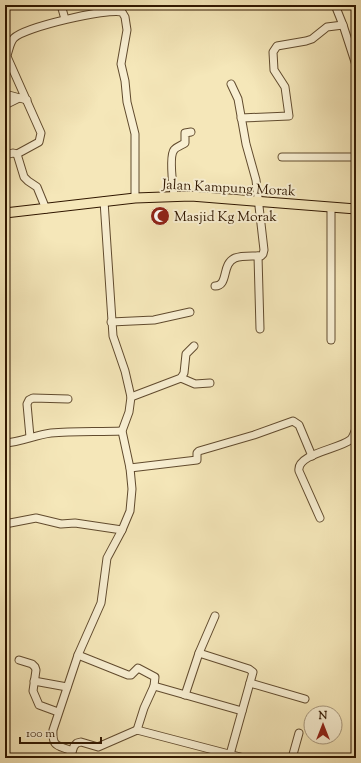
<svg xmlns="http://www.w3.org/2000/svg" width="361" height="763" font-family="'Sorts Mill Goudy',serif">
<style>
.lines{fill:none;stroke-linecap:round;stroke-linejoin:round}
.minor-casing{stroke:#614b2e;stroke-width:9}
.major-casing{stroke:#301700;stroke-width:11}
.minor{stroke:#f8efd2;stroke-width:7}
.major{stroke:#f5e7b9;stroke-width:9}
.labels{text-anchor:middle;stroke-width:4;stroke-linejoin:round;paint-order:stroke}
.street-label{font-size:14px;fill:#301700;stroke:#f8efd2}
.poi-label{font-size:14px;fill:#301700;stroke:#f8efd2;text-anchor:start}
</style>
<rect width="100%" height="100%" fill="#f5e7b9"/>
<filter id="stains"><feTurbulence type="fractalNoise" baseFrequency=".005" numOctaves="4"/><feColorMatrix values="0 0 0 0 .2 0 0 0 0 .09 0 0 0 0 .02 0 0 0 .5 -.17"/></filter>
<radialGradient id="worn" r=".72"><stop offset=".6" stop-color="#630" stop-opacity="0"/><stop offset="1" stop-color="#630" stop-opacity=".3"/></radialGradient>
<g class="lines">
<g class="minor-casing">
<g id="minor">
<polyline points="61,5 65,19"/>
<polyline points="335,5 343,25 356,65"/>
<polyline points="5,52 41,133 39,142 17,154 24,177 28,181 37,187 46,209"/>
<path d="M7 55C9 50 10 42 14 38 25 27 107 8 122 12L125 17 127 30 121 64 125 81 127 102 135 134V198"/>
<polyline points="5,94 27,100"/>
<polyline points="5,105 19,98"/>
<polyline points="241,118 289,116 285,87 274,70 273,52 277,46 306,41 312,39 327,27 343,25"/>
<polyline points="5,155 13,153 17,154"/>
<polyline points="282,157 356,157"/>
<path d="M174 195C173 187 169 156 174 150 176 147 182 145 185 143V133L191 132"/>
<polyline points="258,256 260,329"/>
<path d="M215 286C229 286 221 264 235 258 242 255 253 256 261 256L263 254 264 250 256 180 246 144 238 99 231 84"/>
<polyline points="111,322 154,320 190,312"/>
<polyline points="331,340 331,207"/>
<polyline points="181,378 195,384 210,383"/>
<polyline points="131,397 181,378 184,373 186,354 194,346"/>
<polyline points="30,437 27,404 29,400 33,398 68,399"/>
<path d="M5 443C21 442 35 435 51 433 73 431 99 432 122 431"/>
<polyline points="130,468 197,460 197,453 199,451 254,435 293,421 299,425 312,456"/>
<path d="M320 518 299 471C296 454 339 449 350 440 353 438 354 433 356 429"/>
<polyline points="5,524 36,518 61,524 75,523 122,530"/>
<polyline points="199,653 249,669 253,672 229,758"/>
<polyline points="78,655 128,675 131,675 138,668 155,677 154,686 144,708 137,730"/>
<polyline points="19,660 32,664 35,667 36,670 33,691 39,705 58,712"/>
<polyline points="34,681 67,687"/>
<polyline points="250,683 305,699"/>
<polyline points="154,686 242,711"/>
<polyline points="185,695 199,653 215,616"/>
<path d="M72 751C58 745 52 748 53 730L78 655 101 603 107 558 122 530 130 511 132 489 130 468 122 431 129 412 131 397 125 371 113 336 104 201"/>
<polyline points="70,758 74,746 77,743 81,742 98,747 137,730 244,758"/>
<polyline points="292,758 299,733"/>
</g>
</g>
<g class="major-casing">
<polyline id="major" points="5,213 135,198 191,196 356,209"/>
</g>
<use href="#minor" class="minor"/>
<use href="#major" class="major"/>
</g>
<defs>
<g id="mosque-disc" transform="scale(1)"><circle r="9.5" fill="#8f2418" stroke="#f8efd2"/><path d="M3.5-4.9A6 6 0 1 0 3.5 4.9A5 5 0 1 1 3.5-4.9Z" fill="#fff"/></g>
</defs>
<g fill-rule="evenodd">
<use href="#mosque-disc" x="160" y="216"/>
</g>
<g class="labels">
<g class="street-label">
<text transform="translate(229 187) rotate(3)" y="5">Jalan Kampung Morak</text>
</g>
<g class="poi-label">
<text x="174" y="221">Masjid Kg Morak</text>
</g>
</g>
<rect width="361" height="763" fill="none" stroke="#f5e7b9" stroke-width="20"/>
<rect x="6" y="6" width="349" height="751" fill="none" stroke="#301700" stroke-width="2"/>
<rect x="10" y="10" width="341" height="743" fill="none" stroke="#301700"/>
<g transform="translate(323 725)"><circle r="19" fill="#f8efd2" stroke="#a8997e"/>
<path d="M0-3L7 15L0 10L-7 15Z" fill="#8f2418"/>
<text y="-6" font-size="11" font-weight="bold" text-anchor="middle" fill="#301700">N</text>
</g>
<path d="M20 737v6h81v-6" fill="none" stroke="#301700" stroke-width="2"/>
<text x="26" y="737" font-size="12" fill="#301700" stroke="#f8efd2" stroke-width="3" paint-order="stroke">100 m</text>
<rect width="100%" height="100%" filter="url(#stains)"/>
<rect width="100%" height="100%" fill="url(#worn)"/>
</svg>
